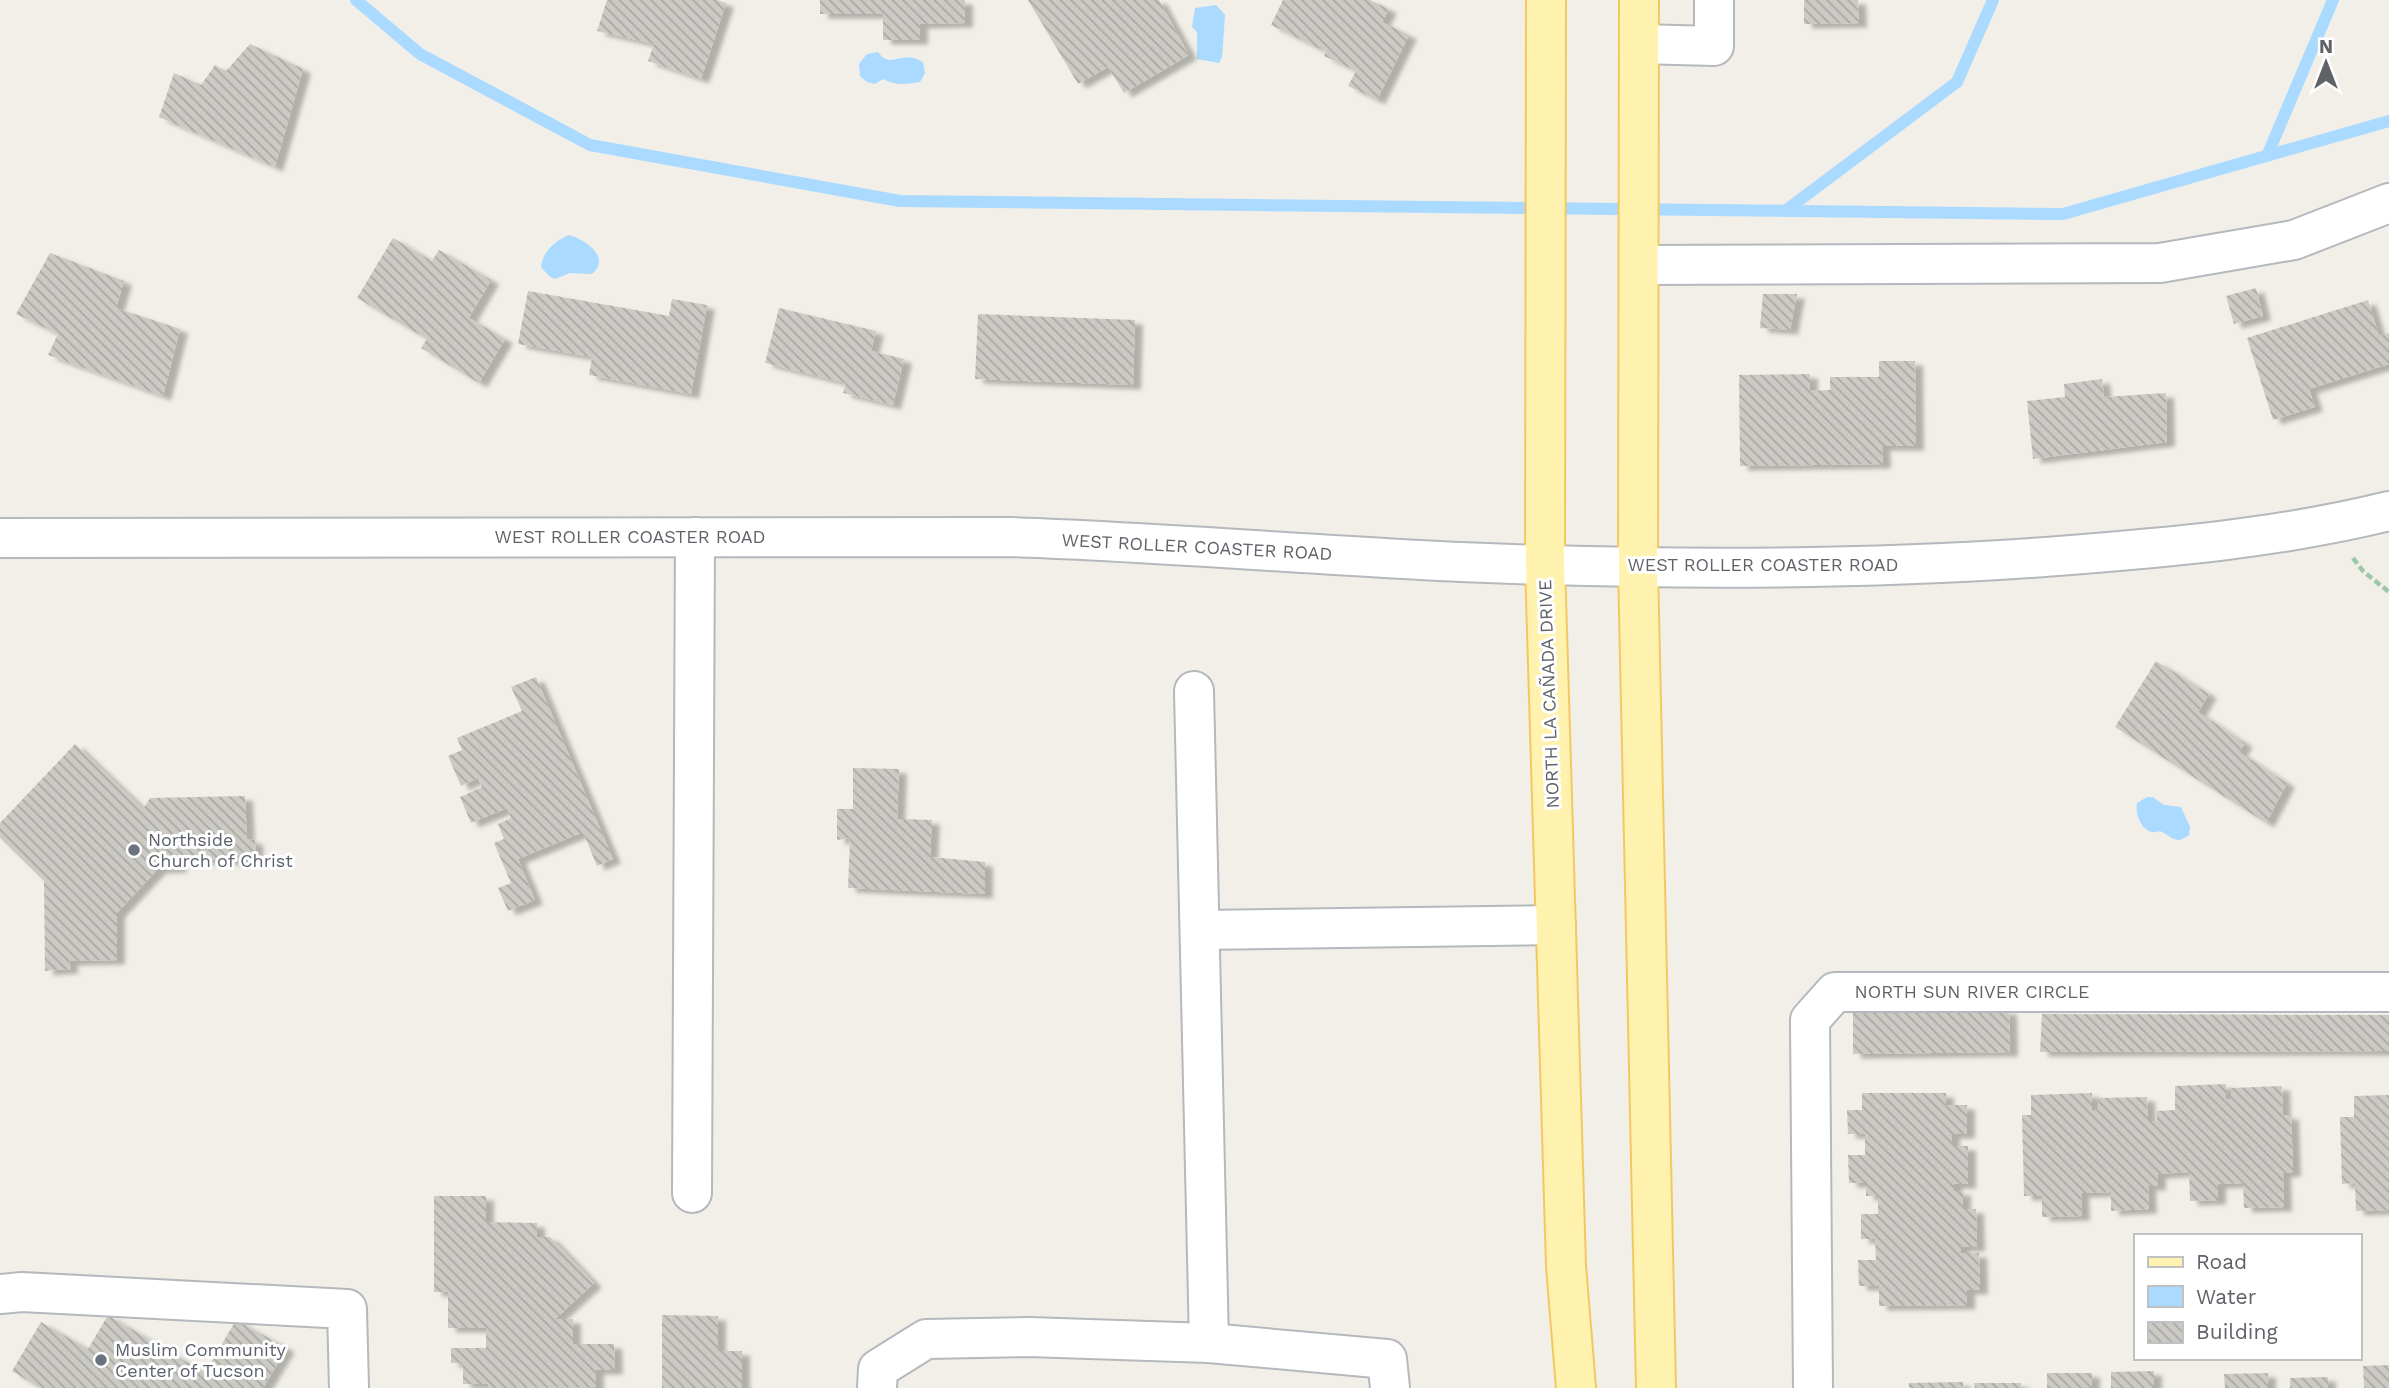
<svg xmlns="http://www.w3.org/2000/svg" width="2389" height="1388" font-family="'Work Sans',sans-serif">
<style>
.water{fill:#aadaff}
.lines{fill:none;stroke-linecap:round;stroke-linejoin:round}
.stream{stroke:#aadaff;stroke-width:12}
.building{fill:url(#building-back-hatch);filter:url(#shadow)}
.minor-casing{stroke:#b5b8bc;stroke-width:42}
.major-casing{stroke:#f2c960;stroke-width:42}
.path{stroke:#9cc7a9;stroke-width:4.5;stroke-dasharray:7 3.5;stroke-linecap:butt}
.minor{stroke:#fff;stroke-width:38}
.major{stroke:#fff2af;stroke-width:38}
.worship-dot{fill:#6b7280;stroke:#fff;stroke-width:2.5}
.labels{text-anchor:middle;stroke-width:6;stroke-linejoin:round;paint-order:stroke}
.street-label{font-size:18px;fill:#5f6368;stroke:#fff}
.worship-label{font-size:18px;fill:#5b616d;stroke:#fff;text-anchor:start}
</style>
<defs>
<pattern id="building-back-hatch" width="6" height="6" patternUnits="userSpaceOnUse" patternTransform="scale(1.75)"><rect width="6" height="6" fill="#cccac5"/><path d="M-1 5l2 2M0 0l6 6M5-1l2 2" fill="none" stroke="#a9a8a4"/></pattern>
<filter id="shadow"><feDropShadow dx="8" dy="4.5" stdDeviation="2" flood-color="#0004"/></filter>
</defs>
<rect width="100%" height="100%" fill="#f1efe8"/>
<g class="water">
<polygon points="1216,5 1225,15 1222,57 1219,63 1197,59 1197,32 1192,27 1195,8"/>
<path d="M878 52C891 71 901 48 923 62L925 73 920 82C907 84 895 86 883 79L875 84 867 82 860 76 859 64 867 54Z"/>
<path d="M569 235C585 239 612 258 592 274L570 273 555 279 549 276 541 267C543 251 555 241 569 235Z"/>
<path d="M2147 797H2153L2164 805 2181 807 2190 827 2189 835C2177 844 2174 839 2164 833 2158 829 2158 833 2152 832 2141 830 2135 813 2137 803Z"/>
</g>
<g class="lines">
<g class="stream">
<polyline points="356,0 420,54 590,145 900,201 2063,214 2389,121"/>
<polyline points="2267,156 2333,0"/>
<polyline points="1785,211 1957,82 1993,0"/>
</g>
</g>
<g class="building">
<polygon points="607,0 717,0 726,3 701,79 648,61 654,44 597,31"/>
<polygon points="820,0 965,0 965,23 920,24 920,40 883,40 883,14 820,14"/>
<polygon points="1028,0 1159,0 1189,55 1124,93 1108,67 1078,84"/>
<polygon points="1283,0 1370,0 1389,9 1382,22 1409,35 1377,100 1348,86 1356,71 1324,56 1326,52 1271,25"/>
<polygon points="1804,0 1858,0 1859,23 1804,24"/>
<polygon points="250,44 303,69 275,167 159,117 174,73 201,85 215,65 226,71"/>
<polygon points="393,238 432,261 439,250 491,280 469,318 505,339 479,383 421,348 427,339 357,298"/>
<polygon points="50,253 124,281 116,308 180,329 163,396 48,355 58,334 16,314"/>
<polygon points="2256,288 2263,316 2234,324 2226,296"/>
<polygon points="528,291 669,316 672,299 707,305 691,394 589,375 592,357 518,344"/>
<polygon points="1763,294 1797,294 1790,330 1760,328"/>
<polygon points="2368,300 2379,336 2389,333 2389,364 2309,389 2315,407 2273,420 2247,338"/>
<polygon points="779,308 876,331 871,351 904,359 893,405 843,393 846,383 765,363"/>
<polygon points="978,314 1135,320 1133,385 975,379"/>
<polygon points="1879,361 1915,361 1916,446 1882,446 1883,464 1740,466 1739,375 1810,374 1810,391 1830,390 1830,377 1879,377"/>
<polygon points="2102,379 2104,397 2166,393 2167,442 2033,459 2027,401 2065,397 2064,384"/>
<polygon points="2156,661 2209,694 2198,712 2245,743 2239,752 2287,783 2266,823 2115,727"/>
<polygon points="536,677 613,859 597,866 583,832 518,859 535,900 508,911 498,888 511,883 494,843 504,839 498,824 511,818 507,808 471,823 460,797 482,787 478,778 461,786 448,756 462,750 457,738 522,711 511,687"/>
<polygon points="75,744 143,809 150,798 245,796 247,839 255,840 256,860 179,860 179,868 158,869 117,913 117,960 69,961 71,969 45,971 44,881 0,838 0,823"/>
<polygon points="853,768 899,769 897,819 932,820 930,857 985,862 985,894 848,888 850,838 837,840 837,809 853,809"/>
<polygon points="2009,1010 2010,1052 1853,1054 1853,1011"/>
<polygon points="2042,1014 2389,1015 2389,1051 2040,1052"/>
<polygon points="2226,1084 2226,1099 2231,1099 2231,1088 2282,1086 2283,1115 2291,1115 2293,1172 2283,1173 2284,1207 2244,1208 2243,1183 2218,1184 2218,1200 2190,1201 2189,1172 2158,1174 2158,1186 2148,1186 2149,1209 2111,1211 2111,1192 2081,1193 2082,1216 2042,1217 2042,1196 2024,1196 2022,1115 2031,1115 2031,1095 2092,1093 2092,1111 2099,1110 2098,1098 2147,1097 2148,1121 2157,1121 2157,1111 2175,1110 2175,1086"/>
<polygon points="1862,1093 1946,1093 1946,1105 1967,1105 1967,1134 1952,1134 1952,1146 1968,1146 1968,1184 1954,1184 1954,1191 1963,1191 1963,1209 1976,1209 1977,1247 1961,1247 1961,1253 1979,1253 1980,1290 1967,1290 1967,1305 1879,1306 1879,1286 1859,1286 1858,1260 1876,1260 1875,1239 1861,1239 1861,1214 1878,1214 1878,1196 1866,1196 1866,1183 1849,1183 1848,1155 1865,1155 1865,1134 1848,1134 1847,1110 1862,1110"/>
<polygon points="2389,1095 2389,1210 2356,1211 2355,1183 2342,1184 2340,1117 2354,1117 2354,1096"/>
<polygon points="434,1196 486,1196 486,1222 537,1223 537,1237 550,1237 594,1283 555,1319 573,1319 573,1344 614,1344 615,1370 596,1370 596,1387 488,1388 488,1384 463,1384 463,1363 451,1363 451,1348 486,1348 486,1328 448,1328 448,1292 434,1292"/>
<polygon points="108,1315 205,1373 236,1320 287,1348 263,1388 40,1388 12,1371 41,1322 88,1349"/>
<polygon points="662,1315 718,1316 718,1351 742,1351 742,1388 662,1388"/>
<polygon points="2389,1365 2389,1388 2364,1388 2363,1366"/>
<polygon points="2154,1371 2154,1388 2111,1388 2111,1372"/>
<rect x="2047" y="1373" width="45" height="15"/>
<polygon points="2268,1373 2268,1388 2225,1388 2224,1374"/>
<polygon points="2328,1377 2328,1388 2290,1388 2290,1378"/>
<polygon points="1963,1382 1963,1388 1909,1388 1909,1383"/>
<polygon points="1974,1383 2021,1383 2021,1388 1975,1388"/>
</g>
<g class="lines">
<g class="minor-casing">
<g id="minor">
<polyline points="1639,44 1714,46 1714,0"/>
<polyline points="1639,265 2160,263 2294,240 2389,203"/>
<path d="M0 538 1010 537C1160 542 1310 555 1461 562 1655 570 1851 571 2045 557 2160 548 2276 539 2389 511"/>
<polyline points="1194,691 1209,1343"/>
<polyline points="1200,930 1556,925"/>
<polyline points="692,1193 695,537"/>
<polyline points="0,1294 22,1292 347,1309 349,1388"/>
<polyline points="877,1388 878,1369 926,1339 1029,1337 1209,1343 1387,1359 1390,1388"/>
<polyline points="1813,1388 1810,1020 1835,992 2389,992"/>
</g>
</g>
<g class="major-casing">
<g id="major">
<polyline points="1546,0 1545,564 1566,1266 1576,1388"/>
<polyline points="1639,0 1638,566 1656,1388"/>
</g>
</g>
<polyline class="path" points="2353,558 2363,571 2389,592"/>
<use href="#minor" class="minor"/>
<use href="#major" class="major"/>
</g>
<g class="worship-dot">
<circle cx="134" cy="850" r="7"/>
<circle cx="101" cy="1360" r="7"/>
</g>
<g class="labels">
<g class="street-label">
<text x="630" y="543">WEST ROLLER COASTER ROAD</text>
<text transform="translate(1197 547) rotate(3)" y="6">WEST ROLLER COASTER ROAD</text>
<text x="1763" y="571">WEST ROLLER COASTER ROAD</text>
<text transform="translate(1549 694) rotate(-92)" y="6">NORTH LA CAÑADA DRIVE</text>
<text x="1972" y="998">NORTH SUN RIVER CIRCLE</text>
</g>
<g class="worship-label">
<text x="148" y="846">Northside<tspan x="148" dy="21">Church of Christ</tspan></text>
<text x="115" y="1356">Muslim Community<tspan x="115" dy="21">Center of Tucson</tspan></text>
</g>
</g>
<rect x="2134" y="1234" width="228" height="126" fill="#ffffff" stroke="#bfc1c3" stroke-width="2"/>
<rect x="2148" y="1257" width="35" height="10" fill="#fff2af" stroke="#bfc1c3" stroke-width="2"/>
<text x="2196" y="1269" font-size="21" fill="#5f6368">Road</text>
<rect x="2148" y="1286" width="35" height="21" fill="#aadaff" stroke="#bfc1c3" stroke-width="2"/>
<text x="2196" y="1304" font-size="21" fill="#5f6368">Water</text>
<rect x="2148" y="1322" width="35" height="21" fill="url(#building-back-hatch)" stroke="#bfc1c3" stroke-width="2"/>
<text x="2196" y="1339" font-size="21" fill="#5f6368">Building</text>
<g transform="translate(2326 63)" stroke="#ffffff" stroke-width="5" paint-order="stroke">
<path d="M0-5L12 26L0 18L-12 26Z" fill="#5f6368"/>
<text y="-10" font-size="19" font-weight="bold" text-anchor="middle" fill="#5f6368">N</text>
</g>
</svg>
